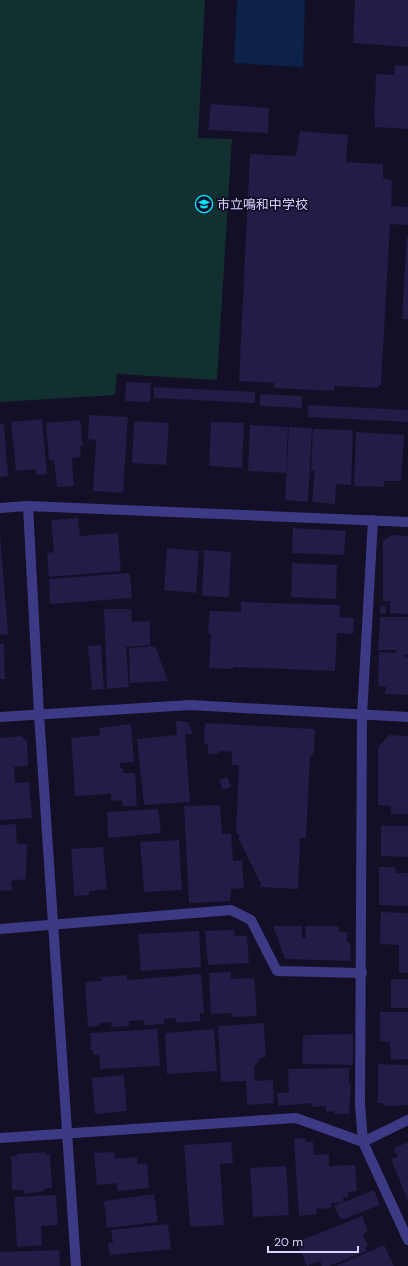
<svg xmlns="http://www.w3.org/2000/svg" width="408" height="1266" font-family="'DM Sans','Noto Sans JP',sans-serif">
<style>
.green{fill:#12302f}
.water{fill:#0c2248}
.building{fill:#241b47}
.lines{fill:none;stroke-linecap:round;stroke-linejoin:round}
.minor{stroke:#3d3a85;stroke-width:10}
.labels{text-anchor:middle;stroke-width:3.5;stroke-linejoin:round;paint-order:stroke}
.poi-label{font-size:13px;fill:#d9d4ff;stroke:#130f26;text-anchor:start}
</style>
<rect width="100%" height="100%" fill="#130f26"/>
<polygon class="green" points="0,0 205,0 198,138 232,139 217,380 117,374 115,395 0,402"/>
<polygon class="water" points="237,0 305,0 303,67 234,63"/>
<g class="building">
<polygon points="355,0 408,0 408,47 353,43"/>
<polygon points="395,65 408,66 408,129 375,127 375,120 374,120 376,74 394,75"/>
<polygon points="211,104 269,108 268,133 208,130"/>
<polygon points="300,131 348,135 346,162 383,164 383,178 392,180 391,206 408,207 408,225 390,224 381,385 378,385 378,388 334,386 334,391 274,388 274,383 239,381 250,154 296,156"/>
<polygon points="407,237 408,237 408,319 402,319"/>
<polygon points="126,382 151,383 150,402 125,401"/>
<polygon points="154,387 255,392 255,403 154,398"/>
<polygon points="260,394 302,396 302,408 260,406"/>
<polygon points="308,405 408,410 408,422 308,417"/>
<polygon points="89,415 128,417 123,493 93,491 96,440 88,439"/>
<polygon points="42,419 47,474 36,475 36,469 16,471 11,422"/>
<polygon points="80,420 83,446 80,446 81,457 72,458 74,486 57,487 54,460 49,460 46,423"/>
<polygon points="134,421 169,423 166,465 132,463"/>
<polygon points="211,422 244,423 242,468 209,466"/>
<polygon points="0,424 4,424 8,476 0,477"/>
<polygon points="250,425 288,427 286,473 248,471"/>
<polygon points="289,427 312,428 308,502 285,500"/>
<polygon points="313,429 353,430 351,485 336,484 335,504 312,502 315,470 311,470"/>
<polygon points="356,432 404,435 401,481 384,481 384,487 354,486"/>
<polygon points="78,518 80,536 118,533 121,571 49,577 47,553 54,552 51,520"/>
<polygon points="293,528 346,531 344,555 292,553"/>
<polygon points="0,533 8,634 0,635"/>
<polygon points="392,535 408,536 408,614 390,613 390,601 383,601 383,541"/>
<polygon points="167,548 199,551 196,593 164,590"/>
<polygon points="204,550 231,552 229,597 202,596"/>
<polygon points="292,563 337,565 336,599 291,597"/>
<polygon points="130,573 132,598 50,604 49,579"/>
<polygon points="241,602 340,605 339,617 354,618 353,634 337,633 335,671 233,667 233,669 209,668 211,633 208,633 210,611 241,612"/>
<polygon points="380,606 386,606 385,614 380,613"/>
<polygon points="104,609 131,609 132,622 150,621 150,645 126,647 129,687 107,689"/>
<polygon points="380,617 408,617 408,655 405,655 404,658 408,657 408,695 385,694 386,687 378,686 379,652 396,653 396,650 378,650"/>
<polygon points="0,644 4,644 5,679 0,679"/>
<polygon points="101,645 104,689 92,690 88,646"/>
<polygon points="155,646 168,681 130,683 129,648"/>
<polygon points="176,721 188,722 193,734 185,734 190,802 144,805 137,739 177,735"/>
<polygon points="205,723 315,729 314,755 310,755 306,838 300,838 298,889 260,887 261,884 239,839 239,834 236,834 239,765 232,765 232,752 219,751 219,754 208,754 208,744 204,744"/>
<polygon points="131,724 134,762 120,763 120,768 123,768 123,773 135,773 137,806 123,806 122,800 111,801 111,794 75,796 71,738 100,735 99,728"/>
<polygon points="389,735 408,736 408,814 391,814 391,806 378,805 378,747"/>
<polygon points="21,736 27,741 28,766 14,767 15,783 29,782 32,818 0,820 0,738"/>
<polygon points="227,777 231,787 223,790 219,780"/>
<polygon points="220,805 222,834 231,834 233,861 242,860 244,888 231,889 230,901 189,903 184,806"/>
<polygon points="158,809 161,833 108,838 107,812"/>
<polygon points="16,824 17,844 27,844 26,879 11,881 12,890 0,891 0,825"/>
<polygon points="381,826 408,826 408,857 381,856"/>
<polygon points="179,840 182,890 144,892 140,842"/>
<polygon points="103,847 107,889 89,891 89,895 74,896 71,849"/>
<polygon points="379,867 395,867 396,873 408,873 408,906 379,905"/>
<polygon points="381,912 408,913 408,973 399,973 399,945 380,944"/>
<polygon points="273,926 302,926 302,938 306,938 305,926 339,926 338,932 347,932 347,942 350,943 351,961 285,959"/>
<polygon points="234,930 235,936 247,936 249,963 208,965 205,931"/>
<polygon points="199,931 201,967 141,971 138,934"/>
<polygon points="231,972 231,979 254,978 257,1016 233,1017 232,1013 211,1014 209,973"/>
<polygon points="201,974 204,1013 200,1013 200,1021 176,1023 176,1018 164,1019 164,1024 144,1025 144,1020 129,1021 129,1026 111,1027 112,1022 100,1023 99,1026 88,1027 85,982 102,981 101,977 127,975 127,980"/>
<rect x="391" y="979" width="17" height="29"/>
<polygon points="380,1012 408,1012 408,1059 391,1060 390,1042 380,1041"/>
<polygon points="264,1023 266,1057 261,1057 254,1067 255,1081 273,1080 274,1103 247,1105 246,1081 221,1082 218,1026"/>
<polygon points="157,1029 160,1066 100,1069 99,1055 93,1055 93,1050 91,1050 90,1033"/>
<polygon points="214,1029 217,1071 167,1074 165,1033"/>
<polygon points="353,1034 353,1065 302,1064 303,1035"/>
<polygon points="378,1064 408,1065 408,1105 384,1106 383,1103 378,1103"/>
<polygon points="349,1068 349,1083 351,1084 349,1114 334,1114 334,1111 326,1112 326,1106 312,1107 312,1103 278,1106 277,1093 289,1093 288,1069"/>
<polygon points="124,1075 127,1111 95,1114 92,1078"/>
<polygon points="305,1138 306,1142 313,1142 314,1155 329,1154 329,1166 355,1165 357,1191 348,1192 348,1197 343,1198 343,1202 331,1203 331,1208 316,1209 317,1214 299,1216 294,1139"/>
<polygon points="231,1142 233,1163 220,1164 224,1225 190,1227 184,1145"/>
<polygon points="408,1142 408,1201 391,1159 398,1157 394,1148"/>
<polygon points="46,1152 45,1155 50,1154 52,1188 44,1188 44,1191 24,1194 24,1190 12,1190 11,1156 17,1156 17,1154"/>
<polygon points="114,1152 115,1159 137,1157 137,1164 147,1163 149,1188 118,1191 117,1183 97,1185 94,1153"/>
<polygon points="286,1166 289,1215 253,1217 250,1168"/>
<polygon points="374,1190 380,1205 341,1220 334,1206"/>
<polygon points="154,1194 158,1222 107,1228 104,1201"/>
<polygon points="56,1195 58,1225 41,1226 42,1245 17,1247 14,1197"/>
<polygon points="362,1216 368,1231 363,1234 368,1246 365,1248 367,1251 329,1266 322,1266 320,1261 307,1266 297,1242"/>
<polygon points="168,1224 171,1249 110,1255 108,1243 113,1242 111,1230"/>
<polygon points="384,1245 394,1266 336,1266"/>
<polygon points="59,1250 60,1266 0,1266 0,1252"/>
</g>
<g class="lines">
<g class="minor">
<polyline points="28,506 39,714 76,1266"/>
<polyline points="0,508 28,506 408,522"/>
<polyline points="373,520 362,715 360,1105 363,1142 408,1240"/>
<polyline points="0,717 190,705 408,717"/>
<polyline points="0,929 231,910 251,920 277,971 362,973"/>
<polyline points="0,1138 296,1118 363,1142 408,1120"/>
</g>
</g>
<defs>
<g id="school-ring" transform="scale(0.9)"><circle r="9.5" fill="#130f26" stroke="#00e5ff" stroke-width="1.5"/><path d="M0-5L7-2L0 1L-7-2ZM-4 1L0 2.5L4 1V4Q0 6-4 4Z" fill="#00e5ff"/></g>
</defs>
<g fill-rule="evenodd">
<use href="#school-ring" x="204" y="204"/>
</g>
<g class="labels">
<g class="poi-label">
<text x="217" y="209">市立鳴和中学校</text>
</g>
</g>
<path d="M268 1246v6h90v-6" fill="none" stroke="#d9d4ff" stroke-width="2"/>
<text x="274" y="1246" font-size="12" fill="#d9d4ff" stroke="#130f26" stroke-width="3" paint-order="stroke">20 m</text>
</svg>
